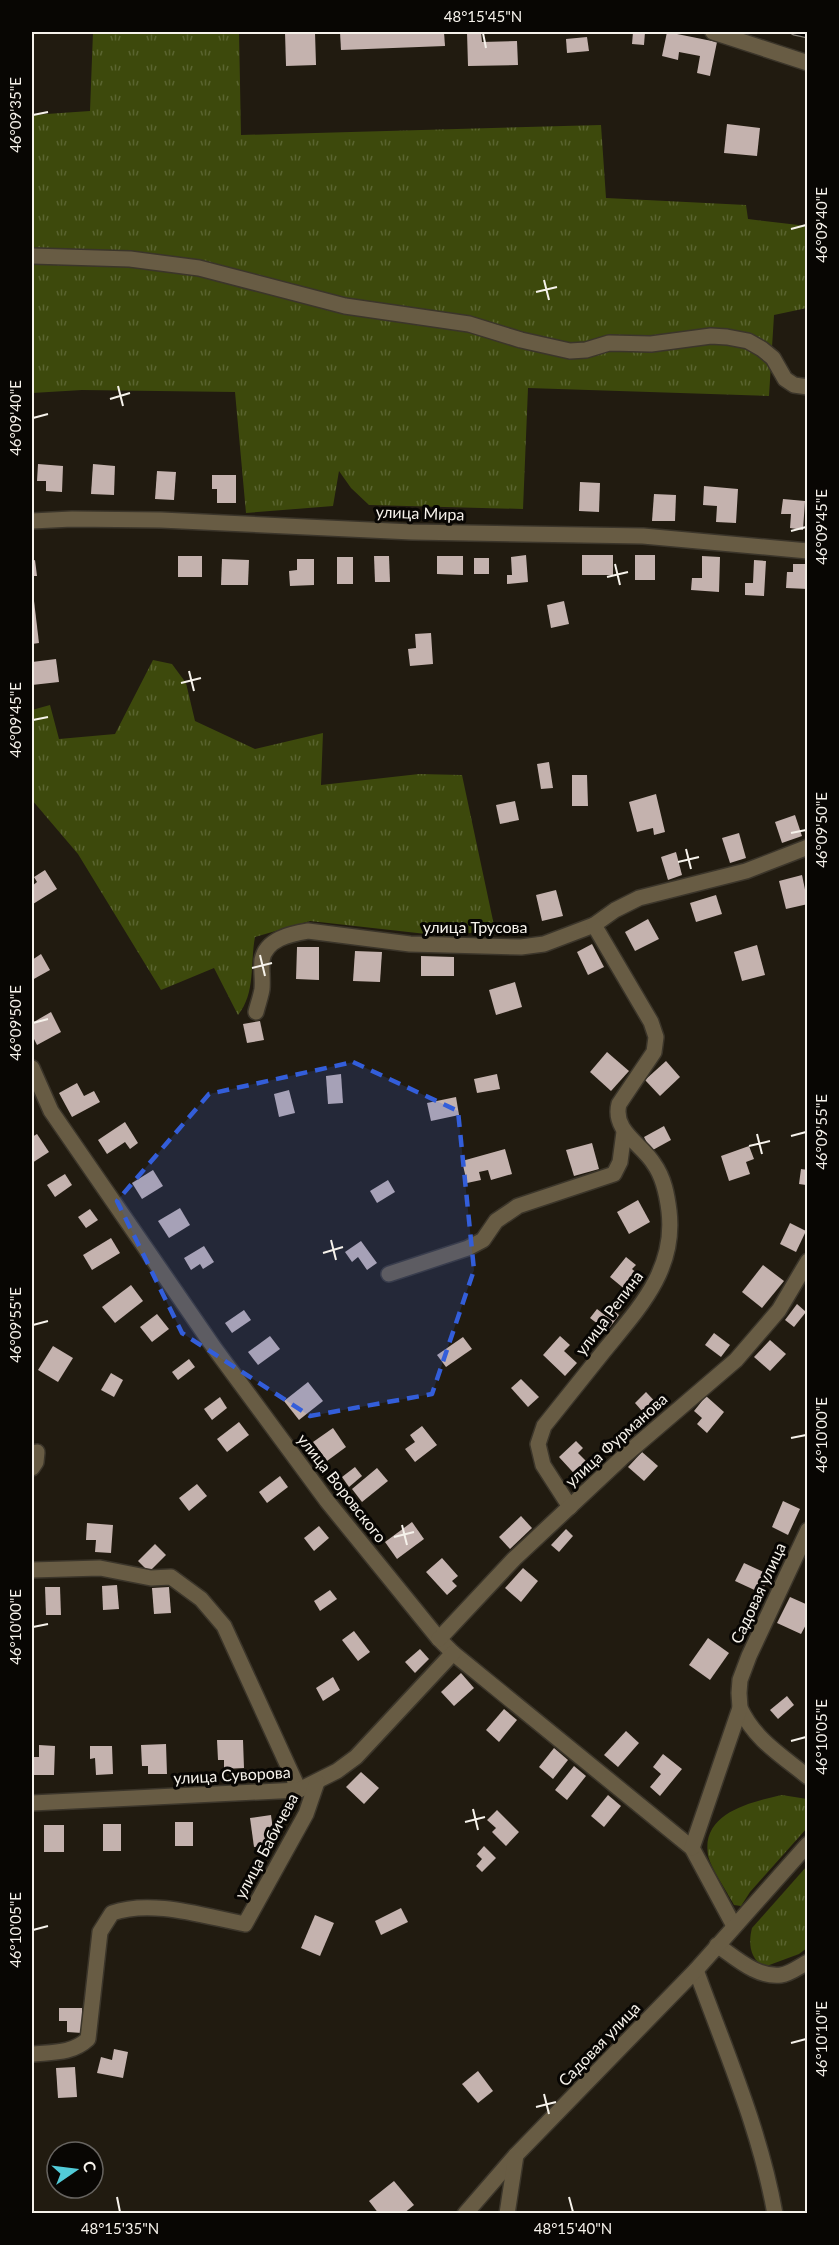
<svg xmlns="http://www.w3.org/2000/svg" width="839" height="2245" font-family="Lato,sans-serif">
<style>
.grass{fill:url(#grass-tufts)}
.building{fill:#c4b2ae}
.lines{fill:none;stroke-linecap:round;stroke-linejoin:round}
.minor-casing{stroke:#3b352a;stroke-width:18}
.tertiary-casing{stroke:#3b352a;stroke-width:18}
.minor{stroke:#685c44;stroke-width:15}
.tertiary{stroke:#685c44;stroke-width:15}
.rail-casing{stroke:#847f75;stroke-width:7}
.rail{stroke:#080603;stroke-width:4.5;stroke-dasharray:14;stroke-linecap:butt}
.marked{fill:#335eda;fill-opacity:0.2;stroke:#335eda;stroke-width:4.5;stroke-dasharray:12 8;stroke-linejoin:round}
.ticks{fill:none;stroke:#f6f2eb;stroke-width:2}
.labels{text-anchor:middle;stroke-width:6;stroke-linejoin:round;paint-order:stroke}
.street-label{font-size:16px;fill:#f6f2eb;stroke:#080603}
.neatline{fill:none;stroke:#f6f2eb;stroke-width:2}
.ticks-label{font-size:15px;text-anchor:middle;fill:#f6f2eb}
</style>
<defs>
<pattern id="grass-tufts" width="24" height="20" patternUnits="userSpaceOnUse" patternTransform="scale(1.5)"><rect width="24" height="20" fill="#3d490c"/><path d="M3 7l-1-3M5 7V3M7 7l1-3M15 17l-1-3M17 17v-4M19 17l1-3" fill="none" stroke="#5a6430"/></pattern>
</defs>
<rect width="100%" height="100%" fill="#211b10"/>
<g class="grass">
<polygon points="93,32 239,32 241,135 601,125 606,198 746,205 748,219 807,226 807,308 774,315 769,396 528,388 523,509 369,505 351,488 339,471 333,506 246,513 235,392 82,390 32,393 32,115 90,111"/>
<path d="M153 660 172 664 186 683 195 721 255 749 323 733 321 785 419 774 462 775 495 930 444 936 310 921 255 937C250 963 256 993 238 1015L214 968 161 990 78 854 32 800V710L50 705 59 739 115 734Z"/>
<path d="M782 1795 807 1799V1828L750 1892 741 1906 734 1905C728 1893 710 1867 708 1855 701 1813 751 1802 782 1795Z"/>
<path d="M807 1866V1948L799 1954 764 1967C750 1958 748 1944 752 1928Z"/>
</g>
<g class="building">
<polygon points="285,32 315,32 316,65 286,66"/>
<polygon points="340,32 444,32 445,46 341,50"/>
<polygon points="467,32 481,32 482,42 517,41 518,65 468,66"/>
<polygon points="633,32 645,32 644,45 632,44"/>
<polygon points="667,32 717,42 710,76 697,73 700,56 679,52 678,60 662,56"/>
<polygon points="587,37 589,51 567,53 566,39"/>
<polygon points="727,124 760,128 757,156 724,153"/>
<polygon points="38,464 63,466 62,492 46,491 46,481 37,481"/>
<polygon points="93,464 115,466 114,495 91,494"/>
<polygon points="157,471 176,472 174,500 155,499"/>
<polygon points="212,475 236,475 236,503 217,503 217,489 212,489"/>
<polygon points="580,482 600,483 599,512 579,511"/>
<polygon points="704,486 738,489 736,523 716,522 717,506 703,505"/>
<polygon points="654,494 676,495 675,521 652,521"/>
<polygon points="783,499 805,501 803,530 790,528 791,514 781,514"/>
<polygon points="526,555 528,582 507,584 507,575 512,575 511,557"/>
<rect x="582" y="555" width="31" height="20"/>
<rect x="635" y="555" width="20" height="25"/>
<rect x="178" y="556" width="24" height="21"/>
<polygon points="374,556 389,556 390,582 375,582"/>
<polygon points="437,556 463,556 463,575 437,574"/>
<polygon points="702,556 720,557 719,592 691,590 692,578 702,578"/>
<rect x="337" y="557" width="16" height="27"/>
<rect x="474" y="558" width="15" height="16"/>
<polygon points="222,559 249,560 248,585 221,585"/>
<polygon points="297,559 314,559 314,585 290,586 289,571 297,570"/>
<polygon points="35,560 37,576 32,576 32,561"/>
<polygon points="754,560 766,561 764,596 745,595 745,583 753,583"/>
<polygon points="793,564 808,564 808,589 786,588 787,572 793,572"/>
<polygon points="32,601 34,601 39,643 32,644"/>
<polygon points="564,601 569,624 551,628 547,605"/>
<polygon points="431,633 433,664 410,666 408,649 416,648 415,634"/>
<polygon points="56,659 59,682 32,685 32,662"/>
<polygon points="549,762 553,788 541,789 537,764"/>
<polygon points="572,775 587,775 588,806 572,806"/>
<polygon points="656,794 665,832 654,835 653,828 637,832 629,802"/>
<polygon points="515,801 519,820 500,824 496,805"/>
<polygon points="795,815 802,836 782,843 775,822"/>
<polygon points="739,833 746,858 730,863 722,838"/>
<polygon points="676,852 682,875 668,880 661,857"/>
<polygon points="45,870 57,889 33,904 32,886 37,882 34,877"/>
<polygon points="802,875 808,904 786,909 779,881"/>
<polygon points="556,890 563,916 542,921 536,895"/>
<polygon points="716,895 722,914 696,922 690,903"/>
<polygon points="648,919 659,939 635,951 625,932"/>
<polygon points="592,944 604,967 588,975 577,952"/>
<polygon points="757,945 765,975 742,981 734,952"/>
<polygon points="297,947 319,947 319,980 296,979"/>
<polygon points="355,951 382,952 380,982 353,981"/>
<polygon points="41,954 50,970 32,980 32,960"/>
<polygon points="421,956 454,957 454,976 421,976"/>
<polygon points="515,982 522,1007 496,1015 489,990"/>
<polygon points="51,1012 61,1032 37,1045 32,1035 32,1023"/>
<polygon points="260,1021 264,1040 247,1043 243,1024"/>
<polygon points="607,1052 629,1071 611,1091 590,1072"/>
<polygon points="666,1061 680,1077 660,1096 645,1080"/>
<polygon points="341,1074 343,1103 328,1104 326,1076"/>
<polygon points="497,1074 500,1089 477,1093 474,1079"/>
<polygon points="77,1083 84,1096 94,1091 100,1102 72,1117 59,1093"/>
<polygon points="289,1090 295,1113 279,1117 274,1094"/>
<polygon points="456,1097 459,1115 431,1121 427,1103"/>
<polygon points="125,1122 138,1143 130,1149 125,1142 107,1154 98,1140"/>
<polygon points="664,1126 671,1140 651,1151 644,1137"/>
<polygon points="37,1134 49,1152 32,1163 32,1137"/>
<polygon points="592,1143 599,1169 574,1176 566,1150"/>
<polygon points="749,1146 754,1159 746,1162 750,1174 729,1181 721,1156"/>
<polygon points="505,1149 512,1174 491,1180 488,1170 479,1172 481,1180 467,1183 462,1161"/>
<polygon points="801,1169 808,1170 808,1194 805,1193 806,1185 799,1184"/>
<polygon points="153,1170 163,1186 142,1199 132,1183"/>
<polygon points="65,1174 72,1185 55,1197 47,1185"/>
<polygon points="388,1180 395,1192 377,1203 370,1191"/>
<polygon points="638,1200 650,1222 629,1234 617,1212"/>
<polygon points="180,1208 190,1225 169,1238 158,1221"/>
<polygon points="90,1209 98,1220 86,1228 78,1217"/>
<polygon points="790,1223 806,1231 796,1252 780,1244"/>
<polygon points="111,1238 120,1253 92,1270 83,1255"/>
<polygon points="361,1241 377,1263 367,1270 358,1257 352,1262 345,1252"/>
<polygon points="204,1246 214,1262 203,1269 200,1264 191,1270 184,1258"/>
<polygon points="626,1257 636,1265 632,1269 640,1276 627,1291 610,1277"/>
<polygon points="763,1265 784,1281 762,1308 742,1292"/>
<polygon points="131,1285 143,1301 115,1323 102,1307"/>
<polygon points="797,1304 806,1312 794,1327 785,1320"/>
<polygon points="597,1309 606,1316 612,1309 619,1315 607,1331 590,1318"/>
<polygon points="244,1310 251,1320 232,1333 225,1323"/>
<polygon points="157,1314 169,1329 152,1342 140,1327"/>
<polygon points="714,1333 730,1345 721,1357 705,1345"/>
<polygon points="270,1336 280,1349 258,1365 248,1352"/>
<polygon points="560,1336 570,1345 564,1351 577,1363 565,1376 543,1355"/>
<polygon points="463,1337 472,1349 446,1367 437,1355"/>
<polygon points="770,1340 786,1354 770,1371 754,1357"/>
<polygon points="53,1346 73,1358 58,1382 38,1370"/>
<polygon points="189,1359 195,1367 178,1380 172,1372"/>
<polygon points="111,1373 123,1380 114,1397 101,1390"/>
<polygon points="521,1379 539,1397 528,1407 511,1388"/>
<polygon points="308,1382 323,1401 299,1420 284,1401"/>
<polygon points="646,1392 661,1408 649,1419 635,1403"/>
<polygon points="706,1396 724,1412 707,1433 697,1424 702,1418 694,1411"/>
<polygon points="220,1397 227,1408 212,1420 204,1409"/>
<polygon points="239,1422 249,1435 227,1452 217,1439"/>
<polygon points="422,1426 437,1445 415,1462 405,1449 415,1442 410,1435"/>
<polygon points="333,1428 346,1447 327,1461 313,1442"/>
<polygon points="576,1441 583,1448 578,1453 594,1469 581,1481 559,1457"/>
<polygon points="642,1452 658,1466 644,1481 628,1467"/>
<polygon points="355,1467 362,1476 349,1487 342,1477"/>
<polygon points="377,1468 388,1481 362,1502 352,1489"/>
<polygon points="280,1476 288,1487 267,1503 259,1492"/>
<polygon points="197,1484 207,1496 189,1511 179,1498"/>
<polygon points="783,1501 800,1509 788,1535 772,1527"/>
<polygon points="521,1516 532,1528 510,1549 499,1537"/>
<polygon points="412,1522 424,1539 397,1559 385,1542"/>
<polygon points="87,1523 113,1525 111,1553 95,1552 96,1540 86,1540"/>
<polygon points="319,1526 329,1538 314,1551 304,1538"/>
<polygon points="566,1529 573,1536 559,1552 551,1545"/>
<polygon points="155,1544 166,1555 149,1572 138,1561"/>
<polygon points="442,1558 458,1576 452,1581 457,1586 447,1595 426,1572"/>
<polygon points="744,1563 770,1575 761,1593 735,1581"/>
<polygon points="523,1568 538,1581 521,1602 505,1588"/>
<polygon points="117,1585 119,1609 103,1610 102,1586"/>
<polygon points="45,1587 60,1587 61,1615 46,1615"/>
<polygon points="169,1587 171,1613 154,1614 152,1588"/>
<polygon points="330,1590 337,1599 320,1611 314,1601"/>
<polygon points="790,1597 808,1605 808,1621 801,1634 777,1623"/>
<polygon points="354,1631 370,1652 358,1661 342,1640"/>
<polygon points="708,1638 729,1653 710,1680 689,1665"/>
<polygon points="420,1649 429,1659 415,1673 405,1662"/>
<polygon points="461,1673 474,1688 454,1706 441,1692"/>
<polygon points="333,1677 340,1690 323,1701 316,1688"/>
<polygon points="787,1696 794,1705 778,1719 770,1710"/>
<polygon points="504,1709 517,1720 499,1742 486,1730"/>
<polygon points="626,1731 639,1743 618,1767 604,1755"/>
<polygon points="217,1740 243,1740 244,1768 224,1769 224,1760 218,1760"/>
<polygon points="166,1744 167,1774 148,1774 148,1766 142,1766 141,1745"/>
<polygon points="39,1745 55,1746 54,1775 32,1775 32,1757 39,1757"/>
<polygon points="90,1746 112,1746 113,1774 96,1775 95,1758 90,1759"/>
<polygon points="554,1748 568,1760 553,1779 539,1767"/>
<polygon points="663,1754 682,1769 660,1796 650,1787 661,1774 653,1767"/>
<polygon points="574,1766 586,1776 567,1800 555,1790"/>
<polygon points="361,1772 379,1788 364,1804 346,1787"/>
<polygon points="608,1795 621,1806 604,1827 591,1816"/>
<polygon points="497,1810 519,1832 506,1846 492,1832 496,1828 487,1820"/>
<polygon points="271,1815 275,1845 254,1847 250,1818"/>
<rect x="175" y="1822" width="18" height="24"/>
<rect x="103" y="1824" width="18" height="27"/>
<rect x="44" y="1825" width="20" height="27"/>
<polygon points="484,1846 496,1858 482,1872 476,1866 482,1859 477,1854"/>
<polygon points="401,1908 408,1922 381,1935 375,1921"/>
<polygon points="315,1915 334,1923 320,1956 301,1948"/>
<polygon points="59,2008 82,2008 82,2033 67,2032 67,2021 59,2021"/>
<polygon points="114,2049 128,2052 123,2078 97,2073 101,2057 112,2060"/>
<polygon points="75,2067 77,2097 58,2098 56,2068"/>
<polygon points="478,2071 493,2091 478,2103 462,2084"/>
<polygon points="394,2181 414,2205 403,2214 379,2214 369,2201"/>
</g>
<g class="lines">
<g class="minor-casing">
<g id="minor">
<polyline points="713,32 808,63"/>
<polyline points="32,256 130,259 199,268 345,306 469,324 521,340 570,351 586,350 609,343 651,344 711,336 727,337 748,341 762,349 773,358 785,379 794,385 808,387"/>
<path d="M256 1012C258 1004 261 996 262 989 263 979 261 969 262 960 266 939 290 934 308 931L410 944 521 947 544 944 594 925 615 910 639 898 746 871 808 847"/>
<polyline points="32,1068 51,1111 215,1349 327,1501 439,1639 453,1653 692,1848 734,1926"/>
<polyline points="389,1274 468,1248 483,1240 496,1221 518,1206 614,1174 620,1162 624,1132"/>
<polyline points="32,1468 36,1462 37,1452"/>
<path d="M570 1507 543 1465 538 1444 544 1426C564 1401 584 1376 604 1351 639 1308 676 1270 669 1211 667 1195 664 1178 654 1164 642 1144 612 1131 619 1104L654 1052 656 1037 651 1022 594 925"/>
<polyline points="32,1570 100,1568 151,1578 171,1577 201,1599 224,1626 299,1790"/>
<polyline points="439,1639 514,1559 624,1456 736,1360 779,1310 808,1261"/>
<path d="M740 1708C755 1740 781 1755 808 1777"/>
<polyline points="32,1803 299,1790 337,1771 356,1757 453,1653"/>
<polyline points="692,1848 740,1708 739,1693 740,1680 749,1656 808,1530"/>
<path d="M717 1945C736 1958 757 1978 781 1975 790 1974 800 1966 808 1962"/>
<path d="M696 1970C725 2050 760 2129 775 2214"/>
<path d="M32 2054C52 2052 72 2054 88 2039L100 1932 112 1913C152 1899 203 1916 245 1924L306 1814 317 1782"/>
<polyline points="465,2214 516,2155 696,1970 808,1844"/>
<polyline points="507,2214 516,2155"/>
</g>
</g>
<g class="tertiary-casing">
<polyline id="tertiary" points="32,521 72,519 161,520 412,532 643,536 808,551"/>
</g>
<use href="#minor" class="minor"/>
<use href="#tertiary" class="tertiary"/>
<g class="rail-casing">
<polyline id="rail" points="794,32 808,35"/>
</g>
<use href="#rail" class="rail"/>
</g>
<path class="marked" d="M353 1062 458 1111 474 1270 432 1394 310 1416 182 1333 117 1201 209 1094Z"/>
<path class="ticks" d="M483 33 486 48M33 115 48 112M791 229 806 225M544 280 549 300M536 292 557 287M118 386 123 406M110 399 130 393M33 418 48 414M791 531 806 527M615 564 620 585M607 577 628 572M189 671 194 691M181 683 201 678M33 720 48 717M791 833 806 830M686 849 691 869M678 862 699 857M260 955 265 976M252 968 272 963M33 1023 48 1019M757 1134 762 1154M791 1136 806 1132M749 1146 770 1141M331 1240 336 1260M323 1253 343 1247M33 1325 48 1321M791 1438 806 1435M402 1525 407 1545M394 1537 414 1532M33 1627 48 1624M791 1741 806 1737M473 1809 478 1830M465 1822 485 1817M33 1930 48 1926M791 2043 806 2039M544 2094 549 2114M536 2107 556 2102M117 2197 120 2212M569 2197 573 2212"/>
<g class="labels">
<g class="street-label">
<text transform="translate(420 513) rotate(2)" y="6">улица Мира</text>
<text x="475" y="933">улица Трусова</text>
<text transform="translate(609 1313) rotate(-53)" y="6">улица Репина</text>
<text transform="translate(616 1440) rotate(-42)" y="6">улица Фурманова</text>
<text transform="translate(342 1488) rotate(52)" y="6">улица Воровского</text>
<text transform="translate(758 1593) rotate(-65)" y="6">Садовая улица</text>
<text transform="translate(232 1775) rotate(-3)" y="6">улица Суворова</text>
<text transform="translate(266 1846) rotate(-62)" y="6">улица Бабичева</text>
<text transform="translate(599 2044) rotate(-46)" y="6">Садовая улица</text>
</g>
</g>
<rect width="839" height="2245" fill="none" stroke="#080603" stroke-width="66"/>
<g transform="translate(75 2170) rotate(76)"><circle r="28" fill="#080603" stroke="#676460" stroke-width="1.5"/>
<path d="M0-4.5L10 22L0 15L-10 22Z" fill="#52cbd8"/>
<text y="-9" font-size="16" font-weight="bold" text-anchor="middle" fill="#f6f2eb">С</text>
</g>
<rect x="33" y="33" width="773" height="2179" class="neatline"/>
<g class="ticks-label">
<text x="483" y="22">48°15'45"N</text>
<text transform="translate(16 115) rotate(-90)" y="5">46°09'35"E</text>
<text transform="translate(822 225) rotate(-90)" y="5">46°09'40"E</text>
<text transform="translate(16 418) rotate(-90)" y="5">46°09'40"E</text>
<text transform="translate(822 527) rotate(-90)" y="5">46°09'45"E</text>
<text transform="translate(16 720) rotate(-90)" y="5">46°09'45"E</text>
<text transform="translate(822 830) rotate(-90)" y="5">46°09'50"E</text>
<text transform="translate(16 1023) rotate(-90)" y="5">46°09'50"E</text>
<text transform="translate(822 1132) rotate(-90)" y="5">46°09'55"E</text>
<text transform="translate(16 1325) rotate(-90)" y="5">46°09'55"E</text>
<text transform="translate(822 1435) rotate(-90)" y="5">46°10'00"E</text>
<text transform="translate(16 1627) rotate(-90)" y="5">46°10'00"E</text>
<text transform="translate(822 1737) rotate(-90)" y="5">46°10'05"E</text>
<text transform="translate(16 1930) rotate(-90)" y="5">46°10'05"E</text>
<text transform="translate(822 2039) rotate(-90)" y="5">46°10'10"E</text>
<text x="120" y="2234">48°15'35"N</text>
<text x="573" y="2234">48°15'40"N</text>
</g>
</svg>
